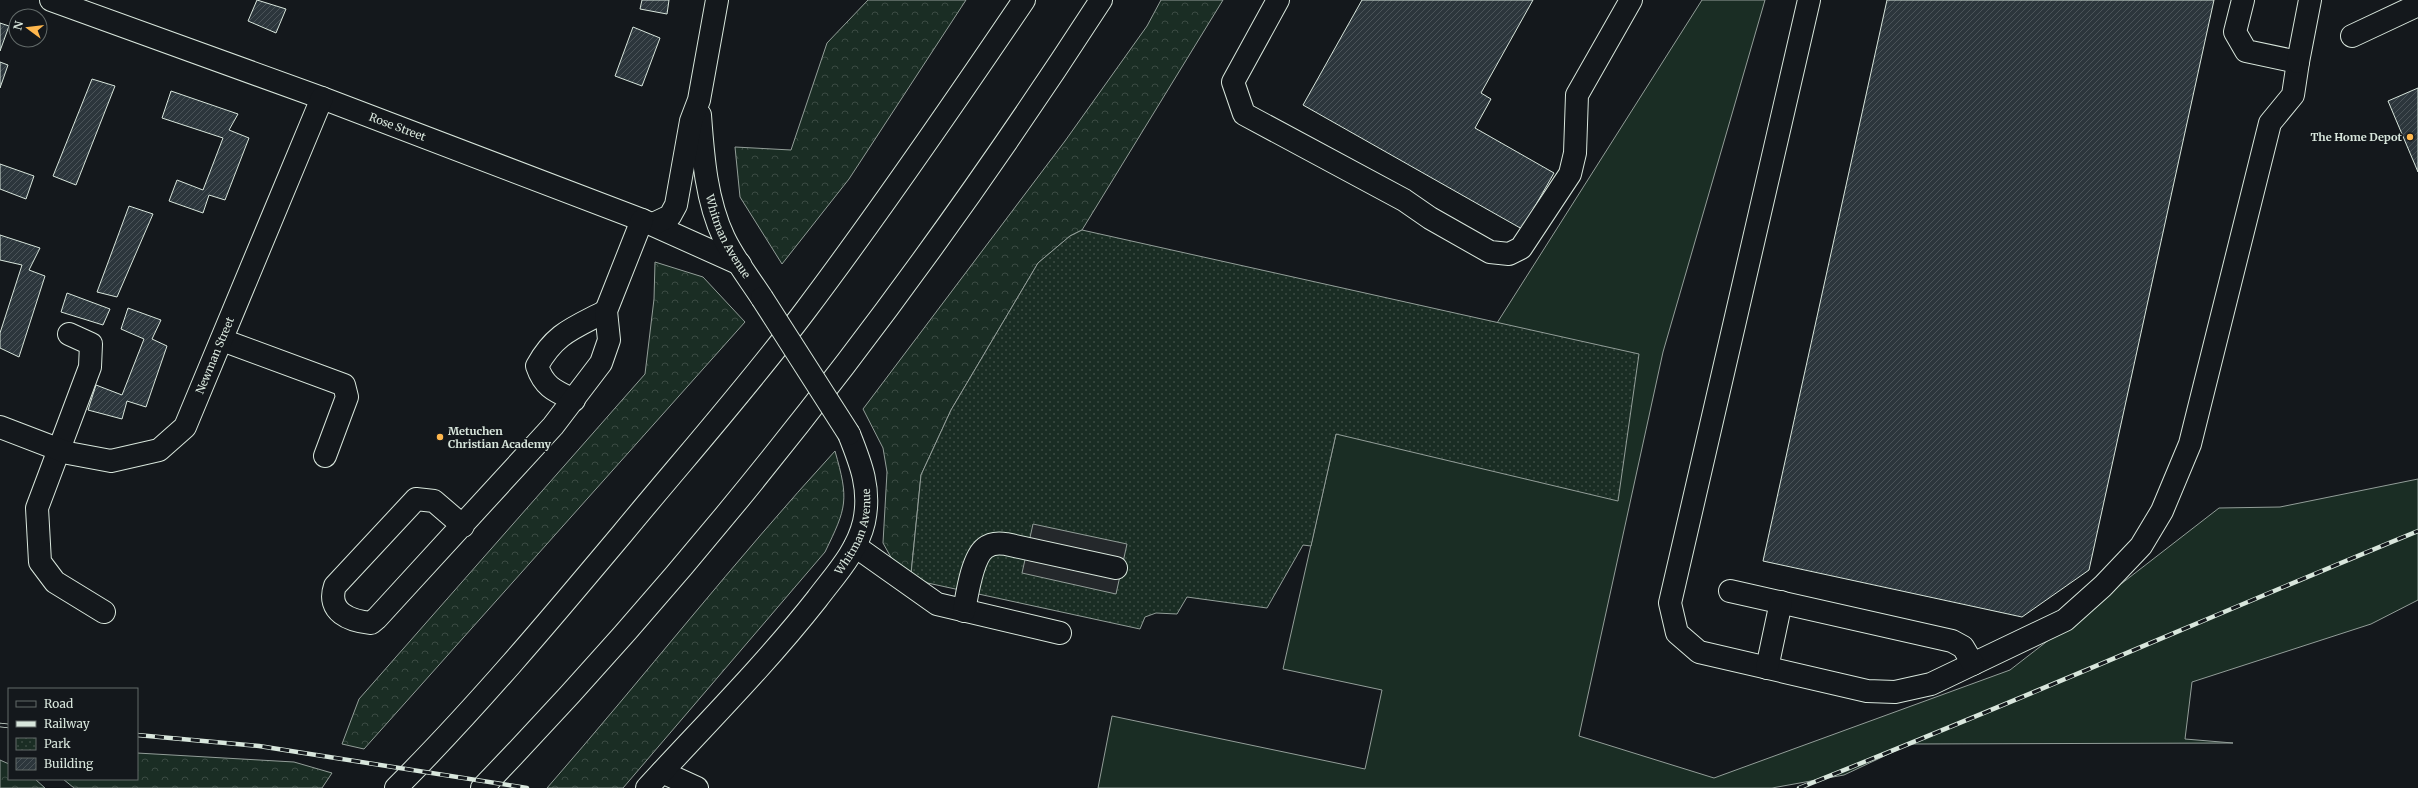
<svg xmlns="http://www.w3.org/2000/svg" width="2418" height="788" font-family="Merriweather,serif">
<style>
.grass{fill:#1a2d24;stroke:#939e99}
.forest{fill:url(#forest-crowns);stroke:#939e99}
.park{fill:url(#park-dots);stroke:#939e99}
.parking{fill:#24282b;stroke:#939e99}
.building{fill:url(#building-hatch);stroke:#d8e6dc}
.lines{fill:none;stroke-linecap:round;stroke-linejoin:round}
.minor-casing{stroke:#d8e6dc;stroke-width:24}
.highway-casing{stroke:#d8e6dc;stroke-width:24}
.minor{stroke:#14181c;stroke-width:22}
.highway{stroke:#14181c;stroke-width:22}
.rail-casing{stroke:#d8e6dc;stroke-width:4.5}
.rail{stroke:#14181c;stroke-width:3;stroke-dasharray:9;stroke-linecap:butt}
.minor-bridge-casing{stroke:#d8e6dc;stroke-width:24;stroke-linecap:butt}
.minor-bridge{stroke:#14181c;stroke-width:22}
.poi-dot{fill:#ffb74d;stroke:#14181c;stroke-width:1.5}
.labels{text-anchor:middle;stroke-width:3;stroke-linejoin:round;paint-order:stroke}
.street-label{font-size:11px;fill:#d8e6dc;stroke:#14181c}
.poi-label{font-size:11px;font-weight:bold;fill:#d8e6dc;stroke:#14181c;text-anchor:end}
</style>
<defs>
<pattern id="forest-crowns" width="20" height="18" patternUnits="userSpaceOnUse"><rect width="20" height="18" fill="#1a2d24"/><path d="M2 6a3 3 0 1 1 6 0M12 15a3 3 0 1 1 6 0" fill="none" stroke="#3b4b43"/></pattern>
<pattern id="park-dots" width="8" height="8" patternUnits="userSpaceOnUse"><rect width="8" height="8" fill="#1a2d24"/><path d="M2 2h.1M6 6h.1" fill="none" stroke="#3b4b43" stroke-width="1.8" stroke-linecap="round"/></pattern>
<pattern id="building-hatch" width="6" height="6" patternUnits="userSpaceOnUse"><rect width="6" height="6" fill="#2c363c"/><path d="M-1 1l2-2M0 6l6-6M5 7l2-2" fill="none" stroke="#4a5358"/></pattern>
</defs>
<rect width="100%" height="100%" fill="#14181c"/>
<polygon class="grass" points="1702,0 1765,0 1663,352 1579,736 1714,778 2010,670 2219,508 2280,507 2418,479 2418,600 2371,624 2192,682 2185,739 2233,743 1910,744 1844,775 1772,788 1098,788 1112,716 1365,769 1382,690 1283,669 1336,434 1497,323"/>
<g class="forest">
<polygon points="868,0 966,0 849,179 782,264 740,197 735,147 791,150 827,43"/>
<polygon points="1161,0 1223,0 1082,230 1070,236 1038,263 951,410 921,475 911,574 893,561 883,543 887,472 883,448 863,409 1065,141 1147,26"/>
<polygon points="655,262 703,277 745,322 364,749 342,744 359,699 645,374 654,299"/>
<path d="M835 451C849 500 847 507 825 552L623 788H547C644 677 735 560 835 451Z"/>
<polygon points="137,753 294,762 332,773 322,788 74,788 63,779 137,779"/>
<polygon points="0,760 9,764 9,779 35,779 45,788 0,788"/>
</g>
<polygon class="park" points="1082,230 1639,354 1618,501 1336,434 1311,546 1303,545 1267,608 1187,597 1177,614 1156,613 1145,617 1140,629 923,582 911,574 921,475 951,410 1038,263 1070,236"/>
<polygon class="parking" points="1033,524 1127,544 1116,594 1022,573"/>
<g class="building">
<polygon points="257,0 286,9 276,33 248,21"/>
<polygon points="642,0 669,0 667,14 640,9"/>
<polygon points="1362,0 1533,0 1481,93 1491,99 1475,128 1554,173 1522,229 1303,105"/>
<polygon points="1887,0 2214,0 2089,570 2022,617 1763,561"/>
<polygon points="0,23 9,26 0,51"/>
<polygon points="633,27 660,38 642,86 615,76"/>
<polygon points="0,62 8,65 0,88"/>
<polygon points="92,79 115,86 76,185 53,176"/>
<polygon points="2418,88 2418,172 2388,101"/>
<polygon points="171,91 238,114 229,130 249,138 225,200 209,195 203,213 169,201 177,180 203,190 223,138 162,118"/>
<polygon points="0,164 34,176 26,199 0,189"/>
<polygon points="129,206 153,214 117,297 97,292"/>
<polygon points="0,235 40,248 29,270 45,276 19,357 0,348 0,333 22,265 0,260"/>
<polygon points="67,293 110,309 103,325 61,312"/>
<polygon points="128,308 161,320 152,339 167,346 146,407 127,401 122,419 88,410 96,385 122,395 144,339 121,329"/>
</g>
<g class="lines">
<g class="minor-casing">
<g id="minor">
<path id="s1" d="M51 0 322 98 642 220 740 264"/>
<polyline points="1278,0 1233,82 1244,114 1404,200 1430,218 1490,252 1509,254 1521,248 1570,174 1575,153 1577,95 1631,0"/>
<polyline points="1809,0 1670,603 1677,633 1699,652 1867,691 1895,692 1931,684 2065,620 2103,586 2141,546 2162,511 2190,444 2270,123 2293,95 2298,62 2246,51 2235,32 2243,0"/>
<polyline points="2352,36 2418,5"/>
<polyline points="2298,62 2310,0"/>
<path id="s2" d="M700 115C703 156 706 200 724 238 734 259 749 278 762 298"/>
<polyline points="653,224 670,216 676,205 691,121 699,100 717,0"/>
<polyline points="69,334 91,344 90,367 37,508 40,562 55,582 104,612"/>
<polyline points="222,340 344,385 347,397 325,456"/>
<path d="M574 400C555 391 544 387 537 366 555 333 574 328 606 311"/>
<path id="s3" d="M0 427 68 453 111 461 159 450 185 427 322 98"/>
<path d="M463 526 434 501 416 499 335 586C326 612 350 621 371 623L377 618 553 426 601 363 609 340 606 311 642 220"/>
<polyline points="855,546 937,604 1060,633"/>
<polyline points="1730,591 1952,641 1963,647 1973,664"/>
<path d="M964 611C967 595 972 558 985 548 991 543 1000 543 1006 544L1116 568"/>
<polyline points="1767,668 1781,602"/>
<polyline points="662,772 697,788"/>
<path id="s4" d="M647 788C704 726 765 665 817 599 835 575 857 552 864 522 871 489 861 464 849 434"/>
</g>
</g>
<g class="highway-casing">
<g id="highway">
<path d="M396 788C476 708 549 621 622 534 683 460 747 388 805 311 881 210 953 105 1024 0"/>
<path d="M482 788C714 548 920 280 1101 0"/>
</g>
</g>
<use href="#minor" class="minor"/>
<use href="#highway" class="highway"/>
<g class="rail-casing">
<g id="rail">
<polyline points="0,725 9,726"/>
<polyline points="137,735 259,746 527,788"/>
<path d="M1799 788C2007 706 2211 616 2418 531"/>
</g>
</g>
<use href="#rail" class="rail"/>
<g class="minor-bridge-casing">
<polyline id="minor-bridge" points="762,298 849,434"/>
</g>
<use href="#minor-bridge" class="minor-bridge"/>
</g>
<g class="poi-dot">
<circle cx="2410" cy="137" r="4"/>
<circle cx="440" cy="437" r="4"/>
</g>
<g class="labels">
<g class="street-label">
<text dy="4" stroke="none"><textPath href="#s1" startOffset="369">Rose Street</textPath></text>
<text dy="4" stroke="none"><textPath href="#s2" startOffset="126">Whitman Avenue</textPath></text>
<text dy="4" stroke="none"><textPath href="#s3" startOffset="278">Newman Street</textPath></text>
<text dy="4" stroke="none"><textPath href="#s4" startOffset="333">Whitman Avenue</textPath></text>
</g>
<g class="poi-label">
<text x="2402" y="141">The Home Depot</text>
<text x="448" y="435" text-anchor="start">Metuchen<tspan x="448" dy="13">Christian Academy</tspan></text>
</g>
</g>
<rect x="8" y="688" width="130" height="92" fill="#14181c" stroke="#626a69"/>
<rect x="16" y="701" width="20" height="6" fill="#14181c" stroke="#626a69"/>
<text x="44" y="708" font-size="12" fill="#d8e6dc">Road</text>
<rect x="16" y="721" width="20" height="6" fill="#d8e6dc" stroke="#626a69"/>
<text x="44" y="728" font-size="12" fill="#d8e6dc">Railway</text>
<rect x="16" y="738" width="20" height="12" fill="url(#park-dots)" stroke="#626a69"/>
<text x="44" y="748" font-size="12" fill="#d8e6dc">Park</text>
<rect x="16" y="758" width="20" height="12" fill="url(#building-hatch)" stroke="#626a69"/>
<text x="44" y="768" font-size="12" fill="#d8e6dc">Building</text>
<g transform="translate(28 28) rotate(285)"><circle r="19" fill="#14181c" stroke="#626a69"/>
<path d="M0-3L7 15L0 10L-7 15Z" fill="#ffb74d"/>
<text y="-6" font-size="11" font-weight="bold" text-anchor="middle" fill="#d8e6dc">N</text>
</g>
</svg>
